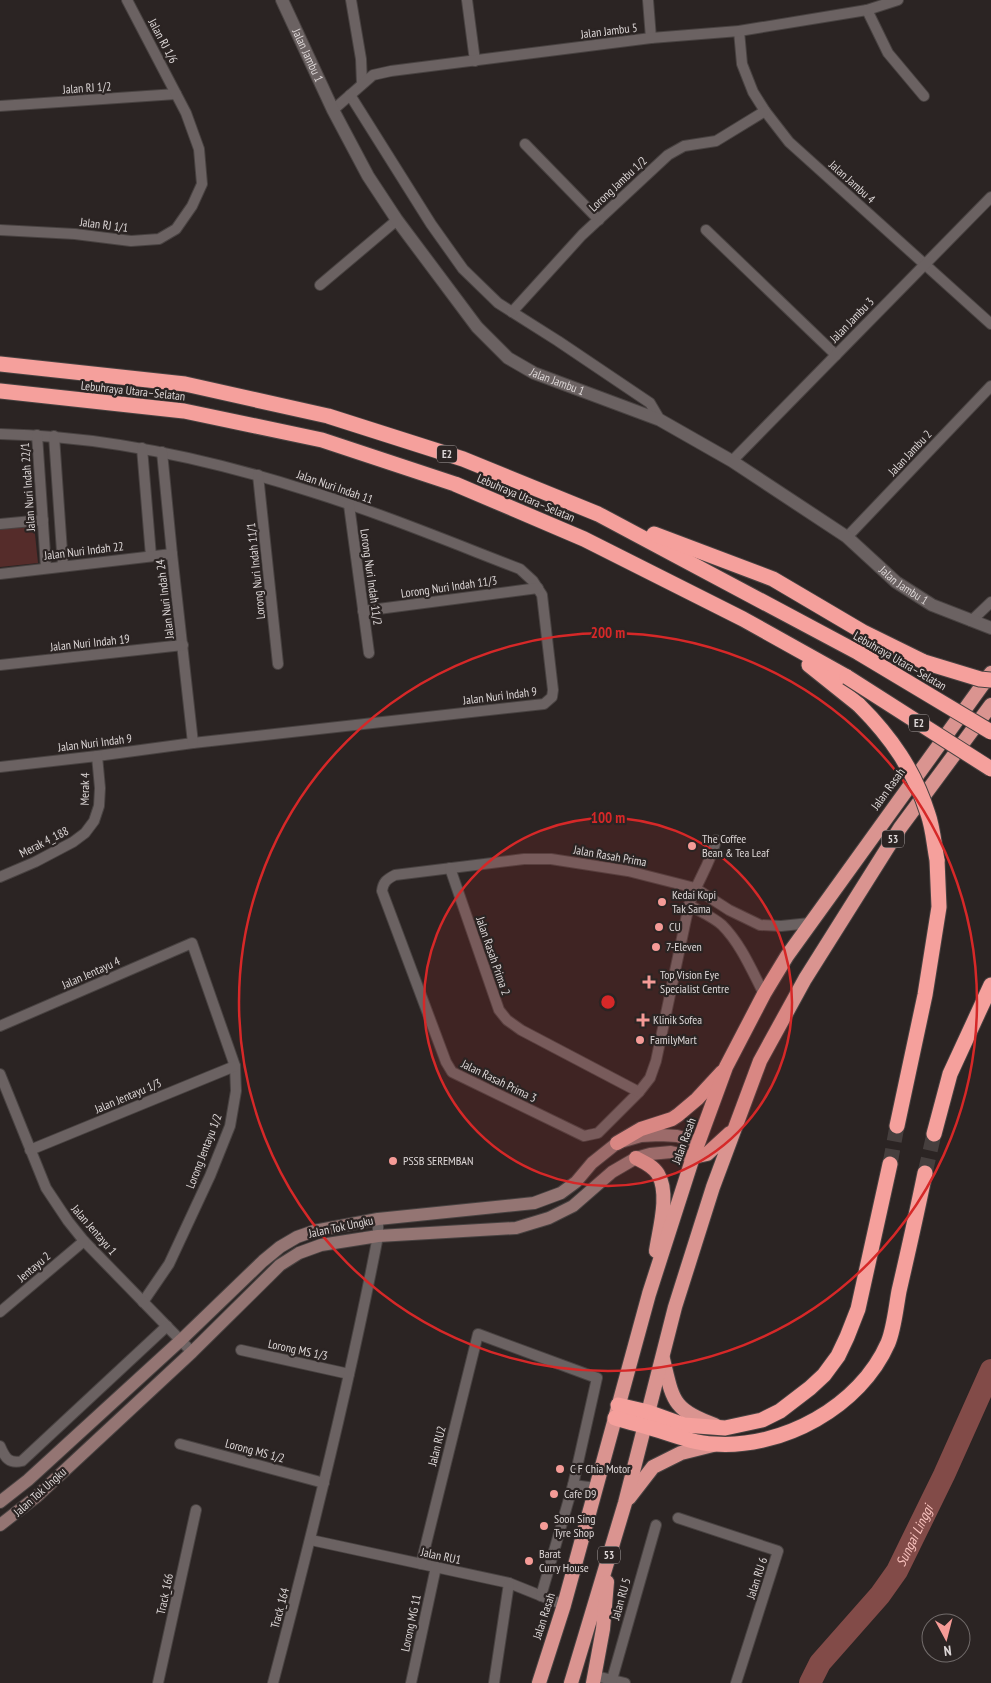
<svg xmlns="http://www.w3.org/2000/svg" width="991" height="1683" font-family="'PT Sans Narrow',sans-serif">
<style>
.green{fill:#552c2a}
.lines{fill:none;stroke-linecap:round;stroke-linejoin:round}
.river{stroke:#824b48;stroke-width:22}
.motorway-tunnel{stroke:#463f3e;stroke-width:15;stroke-dasharray:15 8;stroke-linecap:butt}
.minor-casing{stroke:#484241;stroke-width:12}
.tertiary-casing{stroke:#484241;stroke-width:14}
.secondary-casing{stroke:#484241;stroke-width:14}
.trunk-casing{stroke:#484241;stroke-width:16}
.motorway-casing{stroke:#484241;stroke-width:17}
.minor{stroke:#6b6262;stroke-width:10}
.tertiary{stroke:#6b6262;stroke-width:12}
.secondary{stroke:#947573;stroke-width:12}
.trunk{stroke:#da9490;stroke-width:14}
.motorway{stroke:#f5a09c;stroke-width:15}
.motorway-bridge-casing{stroke:#484241;stroke-width:17;stroke-linecap:butt}
.motorway-bridge{stroke:#f5a09c;stroke-width:15}
.ring{fill:none;stroke:#d62828;stroke-width:2.5}
.poi-dot{fill:#f59b97;stroke:#2b2423;stroke-width:2}
.labels{text-anchor:middle;stroke-width:4.5;stroke-linejoin:round;paint-order:stroke}
.shield{fill:#2b2423;stroke:#a8a1a1;stroke-width:1}
.shield-label{font-size:11px;font-weight:bold;fill:#ddd7d7}
.street-label{font-size:12px;fill:#ddd7d7;stroke:#2b2423}
.poi-label{font-size:12px;fill:#ddd7d7;stroke:#2b2423;text-anchor:start}
.water-label{font-size:14px;font-style:italic;fill:#f9c2be;stroke:#2b2423}
.centre{fill:#d62828;stroke:#2b2423;stroke-width:2.5}
.ring-label{font-size:15px;text-anchor:middle;font-weight:bold;fill:#d62828;stroke:#2b2423;stroke-width:4.5;stroke-linejoin:round;paint-order:stroke}
</style>
<rect width="100%" height="100%" fill="#2b2423"/>
<polygon class="green" points="34,525 38,563 0,567 0,528"/>
<g class="lines">
<path class="river" id="s1" d="M810 1683 820 1663 880 1595 897 1571 944 1475 991 1370"/>
<g class="motorway-tunnel">
<polyline points="890,1164 897,1126"/>
<polyline points="925,1173 934,1134"/>
</g>
<g class="minor-casing">
<g id="minor">
<polyline points="351,0 361,59 362,84"/>
<polyline points="467,0 475,61"/>
<polyline points="648,0 651,38"/>
<polyline points="867,10 888,53 924,96"/>
<polyline points="739,31 742,64 753,92 765,111 789,142 991,324"/>
<polyline points="350,95 431,224 463,269 498,303 558,341 650,403 660,420"/>
<polyline points="0,106 176,94"/>
<polyline points="333,110 373,75 391,71 651,38 739,31 867,10 898,0"/>
<polyline points="525,144 599,220"/>
<polyline points="0,230 75,234 131,241 159,239 176,229 192,206 202,184 199,149 186,113 127,0"/>
<polyline points="706,230 836,355"/>
<polyline points="320,285 397,220"/>
<polyline points="512,312 582,235 668,155 684,146 716,141 765,111"/>
<path d="M0 434C105 436 209 459 309 491 380 513 450 542 520 569L533 581 542 595 553 690 552 697 544 704 193 743 97 756 0 767"/>
<polyline points="37,435 46,568"/>
<polyline points="54,436 63,566"/>
<polyline points="142,448 151,556"/>
<polyline points="162,452 172,554 193,743"/>
<polyline points="732,461 991,197"/>
<polyline points="258,475 278,664"/>
<polyline points="349,505 369,653"/>
<polyline points="0,524 43,520"/>
<polyline points="847,537 991,386"/>
<polyline points="0,574 172,554"/>
<polyline points="363,611 538,588"/>
<polyline points="971,621 991,602"/>
<polyline points="0,665 183,645"/>
<path d="M716 840C711 863 696 883 689 905L656 1061 650 1078 639 1092 598 1133 584 1136 452 1072 446 1062 382 891C383 882 387 879 395 875L524 859H551L628 871 695 888 729 910 760 925 781 926 810 923"/>
<polyline points="450,868 499,1010 507,1020 521,1030 639,1092"/>
<polyline points="0,877 35,862 73,842 85,833 94,821 99,806 100,788 97,756"/>
<path d="M689 905C699 911 713 917 722 925 741 944 752 971 764 994"/>
<polyline points="0,1026 192,943 235,1066 236,1091 230,1126 210,1176 169,1264 143,1302"/>
<polyline points="0,1074 46,1188 68,1221 84,1241 192,1352"/>
<polyline points="30,1150 235,1066"/>
<polyline points="0,1312 84,1241"/>
<polyline points="241,1350 349,1374"/>
<polyline points="180,1444 324,1483"/>
<path d="M0 1446C5 1458 9 1464 22 1461L167 1326"/>
<polyline points="573,1485 596,1488"/>
<polyline points="678,1518 778,1551 736,1683"/>
<polyline points="311,1540 509,1583 564,1605"/>
<polyline points="421,1564 478,1334 597,1378 573,1485 541,1596"/>
<polyline points="596,1676 625,1683"/>
<polyline points="158,1683 196,1510"/>
<path d="M273 1683C312 1535 349 1387 378 1236V1219"/>
<polyline points="411,1683 436,1567"/>
<polyline points="494,1683 509,1583"/>
<polyline points="611,1683 656,1525"/>
</g>
</g>
<g class="tertiary-casing">
<g id="tertiary">
<path id="s2" d="M282 0 333 110 368 176 397 220 477 327 508 358 534 373 660 420 732 461 847 537 896 582 932 605 991 628"/>
</g>
</g>
<g class="secondary-casing">
<g id="secondary">
<polyline points="0,1502 28,1480 181,1340 263,1261 280,1247 297,1237 314,1231 378,1219 534,1203 561,1193 576,1182 592,1163 617,1143 641,1136 660,1135 677,1136 699,1142"/>
<polyline points="0,1525 36,1497 192,1352 280,1265 299,1253 321,1245 378,1236 516,1228 549,1218 573,1206 612,1172 636,1158 650,1154 671,1152 693,1157"/>
</g>
</g>
<g class="trunk-casing">
<g id="trunk">
<polyline points="617,1143 641,1129 672,1119 678,1115 697,1099 722,1072"/>
<polyline points="693,1157 707,1154 730,1133"/>
<path d="M636 1158C644 1162 653 1166 658 1174 670 1194 659 1230 656 1251"/>
<path d="M663 1359C673 1400 672 1410 715 1425"/>
<polyline points="629,1498 653,1467 681,1453 713,1445"/>
<polyline points="539,1683 564,1605 649,1294 693,1157 726,1067 764,994 787,956 991,673"/>
<polyline points="571,1683 625,1503 675,1307 713,1187 760,1061 805,979 900,828 991,705"/>
<polyline points="593,1683 603,1629 607,1582"/>
</g>
</g>
<g class="motorway-casing">
<g id="motorway">
<polyline points="0,364 185,384 328,416 463,459 598,514 859,653"/>
<polyline points="0,391 184,411 322,440 455,484 584,539 743,619 847,677"/>
<polyline points="654,534 773,579 863,632 924,662"/>
<polyline points="809,665 859,705"/>
<polyline points="897,1126 925,995 939,907 937,860"/>
<polyline points="934,1134 950,1074 991,985"/>
<polyline points="618,1405 648,1412 684,1425 725,1428 762,1420 780,1411 810,1388 824,1375 838,1356 847,1337 858,1309 890,1164"/>
<path d="M615 1418C624 1421 634 1423 644 1426 667 1432 690 1443 714 1444 782 1449 860 1407 888 1343 894 1329 896 1307 899 1291 908 1252 917 1212 925 1173"/>
</g>
</g>
<use href="#minor" class="minor"/>
<use href="#tertiary" class="tertiary"/>
<use href="#secondary" class="secondary"/>
<use href="#trunk" class="trunk"/>
<use href="#motorway" class="motorway"/>
<g class="motorway-bridge-casing">
<g id="motorway-bridge">
<polyline points="859,653 991,732"/>
<polyline points="924,662 980,679 991,680"/>
<polyline points="847,677 991,769"/>
<path d="M859 705C891 737 914 770 928 814 933 828 934 845 937 860"/>
</g>
</g>
<use href="#motorway-bridge" class="motorway-bridge"/>
</g>
<circle cx="608" cy="1002" r="184" fill="#d62828" fill-opacity=".12"/>
<g class="ring">
<circle cx="608" cy="1002" r="184"/>
<circle cx="608" cy="1002" r="369"/>
</g>
<g class="poi-dot">
<circle cx="692" cy="846" r="5"/>
<circle cx="662" cy="902" r="5"/>
<circle cx="659" cy="927" r="5"/>
<circle cx="656" cy="947" r="5"/>
<path d="M646.5 974.5h5v5h5v5h-5v5h-5v-5h-5v-5h5z"/>
<path d="M640.5 1012.5h5v5h5v5h-5v5h-5v-5h-5v-5h5z"/>
<circle cx="640" cy="1040" r="5"/>
<circle cx="393" cy="1161" r="5"/>
<circle cx="560" cy="1469" r="5"/>
<circle cx="554" cy="1494" r="5"/>
<circle cx="544" cy="1526" r="5"/>
<circle cx="529" cy="1561" r="5"/>
</g>
<g class="labels">
<g class="shield">
<rect x="437" y="445.5" width="20" height="17" rx="4"/>
<rect x="909" y="714.5" width="20" height="17" rx="4"/>
<rect x="882" y="830.5" width="22" height="17" rx="4"/>
<rect x="598" y="1546.5" width="22" height="17" rx="4"/>
</g>
<g class="shield-label">
<text x="447" y="458">E2</text>
<text x="919" y="727">E2</text>
<text x="893" y="843">53</text>
<text x="609" y="1559">53</text>
</g>
<g class="street-label">
<text transform="translate(609 31) rotate(-7)" y="4">Jalan Jambu 5</text>
<text transform="translate(163 41) rotate(62)" y="4">Jalan RJ 1/6</text>
<text dy="4" stroke="none"><textPath href="#s2" startOffset="61">Jalan Jambu 1</textPath></text>
<text transform="translate(87 88) rotate(-4)" y="4">Jalan RJ 1/2</text>
<text transform="translate(852 182) rotate(42)" y="4">Jalan Jambu 4</text>
<text transform="translate(618 184) rotate(-43)" y="4">Lorong Jambu 1/2</text>
<text transform="translate(104 225) rotate(7)" y="4">Jalan RJ 1/1</text>
<text transform="translate(852 320) rotate(-46)" y="4">Jalan Jambu 3</text>
<text dy="4" stroke="none"><textPath href="#s2" startOffset="481">Jalan Jambu 1</textPath></text>
<text transform="translate(133 391) rotate(6)" y="4">Lebuhraya Utara–Selatan</text>
<text transform="translate(910 453) rotate(-47)" y="4">Jalan Jambu 2</text>
<text transform="translate(28 487) rotate(-94)" y="4">Jalan Nuri Indah 22/1</text>
<text transform="translate(335 487) rotate(19)" y="4">Jalan Nuri Indah 11</text>
<text transform="translate(526 498) rotate(23)" y="4">Lebuhraya Utara–Selatan</text>
<text transform="translate(84 551) rotate(-7)" y="4">Jalan Nuri Indah 22</text>
<text transform="translate(256 571) rotate(-96)" y="4">Lorong Nuri Indah 11/1</text>
<text transform="translate(371 577) rotate(82)" y="4">Lorong Nuri Indah 11/2</text>
<text dy="4" stroke="none"><textPath href="#s2" startOffset="886">Jalan Jambu 1</textPath></text>
<text transform="translate(449 587) rotate(-8)" y="4">Lorong Nuri Indah 11/3</text>
<text transform="translate(165 599) rotate(-97)" y="4">Jalan Nuri Indah 24</text>
<text transform="translate(90 643) rotate(-6)" y="4">Jalan Nuri Indah 19</text>
<text transform="translate(900 661) rotate(30)" y="4">Lebuhraya Utara–Selatan</text>
<text transform="translate(500 696) rotate(-7)" y="4">Jalan Nuri Indah 9</text>
<text transform="translate(95 743) rotate(-7)" y="4">Jalan Nuri Indah 9</text>
<text transform="translate(85 789) rotate(-89)" y="4">Merak 4</text>
<text transform="translate(888 789) rotate(-54)" y="4">Jalan Rasah</text>
<text transform="translate(44 842) rotate(-27)" y="4">Merak 4_188</text>
<text transform="translate(610 856) rotate(10)" y="4">Jalan Rasah Prima</text>
<text transform="translate(493 956) rotate(71)" y="4">Jalan Rasah Prima 2</text>
<text transform="translate(91 973) rotate(-24)" y="4">Jalan Jentayu 4</text>
<text transform="translate(499 1081) rotate(26)" y="4">Jalan Rasah Prima 3</text>
<text transform="translate(128 1096) rotate(-23)" y="4">Jalan Jentayu 1/3</text>
<text transform="translate(684 1141) rotate(-70)" y="4">Jalan Rasah</text>
<text transform="translate(204 1151) rotate(-69)" y="4">Lorong Jentayu 1/2</text>
<text transform="translate(341 1227) rotate(-12)" y="4">Jalan Tok Ungku</text>
<text transform="translate(94 1230) rotate(49)" y="4">Jalan Jentayu 1</text>
<text transform="translate(34 1267) rotate(-40)" y="4">Jentayu 2</text>
<text transform="translate(298 1350) rotate(12)" y="4">Lorong MS 1/3</text>
<text transform="translate(437 1446) rotate(-76)" y="4">Jalan RU2</text>
<text transform="translate(255 1451) rotate(15)" y="4">Lorong MS 1/2</text>
<text transform="translate(40 1492) rotate(-42)" y="4">Jalan Tok Ungku</text>
<text transform="translate(441 1556) rotate(12)" y="4">Jalan RU1</text>
<text transform="translate(757 1578) rotate(-72)" y="4">Jalan RU 6</text>
<text transform="translate(165 1594) rotate(-78)" y="4">Track_166</text>
<text transform="translate(621 1599) rotate(-74)" y="4">Jalan RU 5</text>
<text transform="translate(280 1608) rotate(-75)" y="4">Track_164</text>
<text transform="translate(544 1616) rotate(-72)" y="4">Jalan Rasah</text>
<text transform="translate(411 1623) rotate(-78)" y="4">Lorong MG 11</text>
</g>
<g class="poi-label">
<text x="702" y="843">The Coffee<tspan x="702" dy="14">Bean &amp; Tea Leaf</tspan></text>
<text x="672" y="899">Kedai Kopi<tspan x="672" dy="14">Tak Sama</tspan></text>
<text x="669" y="931">CU</text>
<text x="666" y="951">7-Eleven</text>
<text x="660" y="979">Top Vision Eye<tspan x="660" dy="14">Specialist Centre</tspan></text>
<text x="653" y="1024">Klinik Sofea</text>
<text x="650" y="1044">FamilyMart</text>
<text x="403" y="1165">PSSB SEREMBAN</text>
<text x="570" y="1473">C F Chia Motor</text>
<text x="564" y="1498">Cafe D9</text>
<text x="554" y="1523">Soon Sing<tspan x="554" dy="14">Tyre Shop</tspan></text>
<text x="539" y="1558">Barat<tspan x="539" dy="14">Curry House</tspan></text>
</g>
<g class="water-label">
<text dy="5" stroke="none"><textPath href="#s1" startOffset="182">Sungai Linggi</textPath></text>
</g>
</g>
<circle cx="608" cy="1002" r="8" class="centre"/>
<g class="ring-label">
<text x="608" y="638">200 m</text>
<text x="608" y="823">100 m</text>
</g>
<g transform="translate(946 1638) rotate(173)"><circle r="24" fill="#2b2423" stroke="#726c6b"/>
<path d="M0-4L9 19L0 12L-9 19Z" fill="#f59b97"/>
<text y="-8" font-size="14" font-weight="bold" text-anchor="middle" fill="#ddd7d7">N</text>
</g>
</svg>
